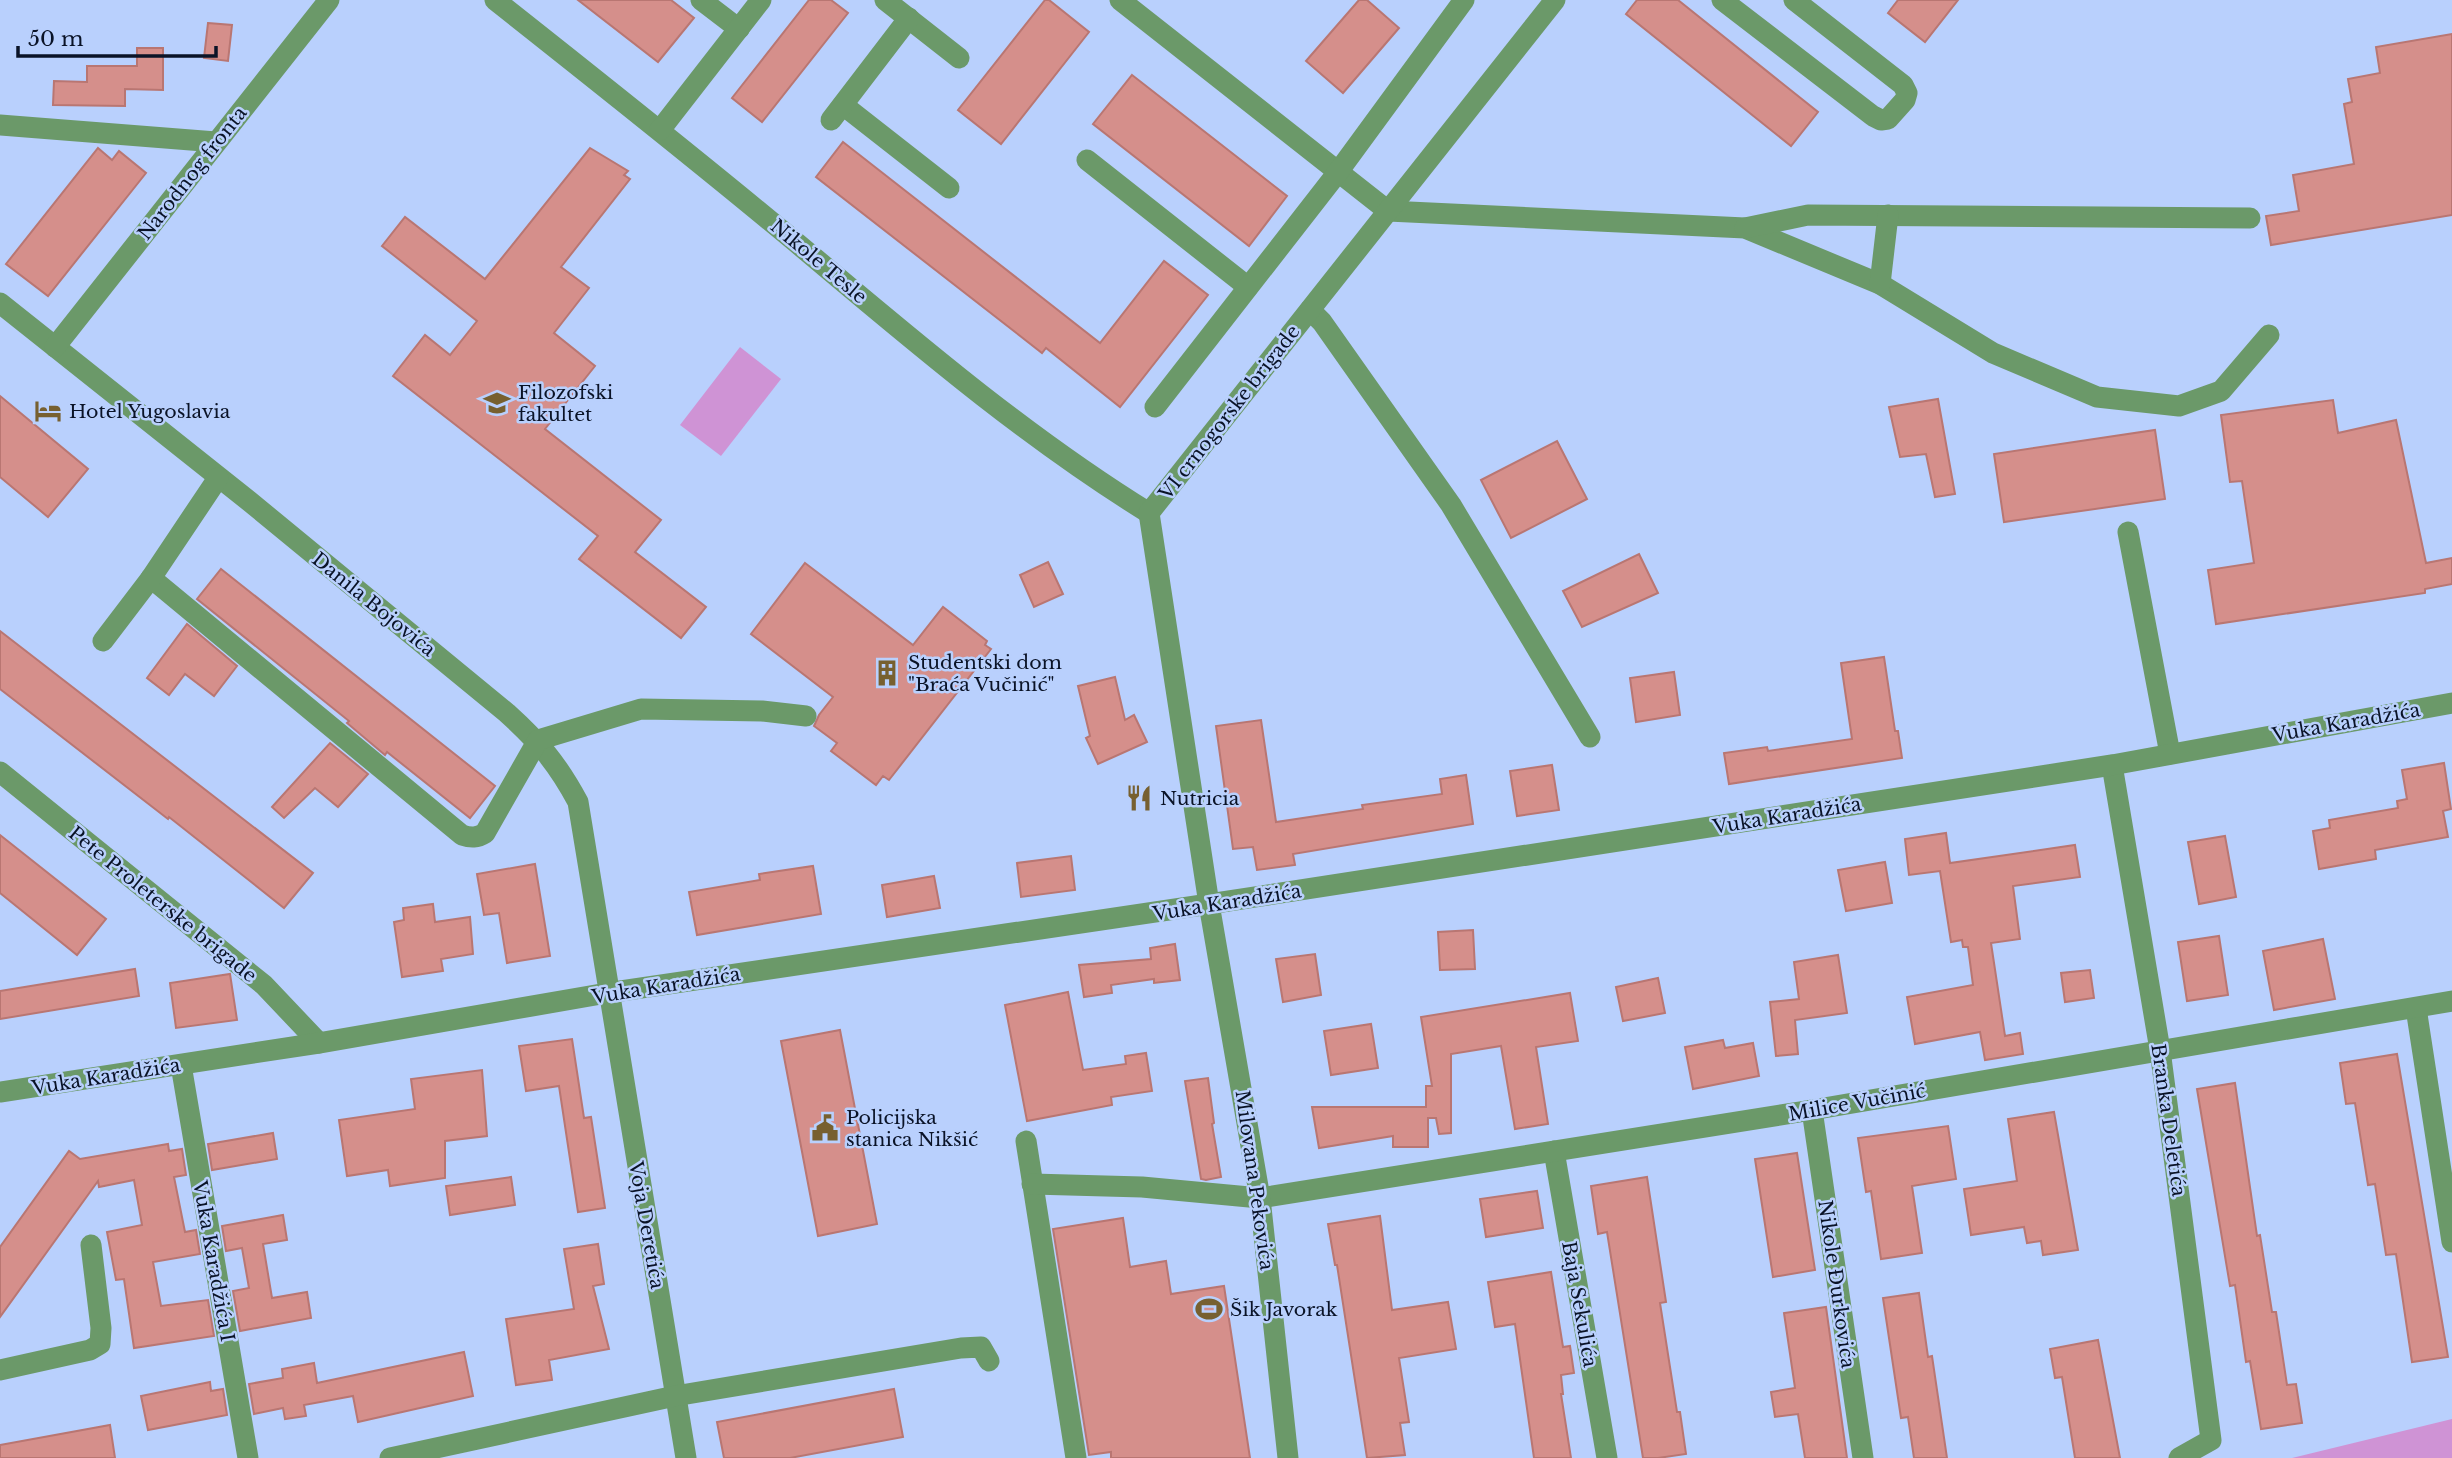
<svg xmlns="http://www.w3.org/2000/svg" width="2452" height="1458" font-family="'Libre Baskerville',serif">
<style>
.green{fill:#cf93d5}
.building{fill:#d58f8b;stroke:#b97672;stroke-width:2}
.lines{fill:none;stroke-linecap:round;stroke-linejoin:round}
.minor{stroke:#6b9969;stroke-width:21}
.labels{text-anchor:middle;stroke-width:5;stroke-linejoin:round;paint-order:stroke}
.street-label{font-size:19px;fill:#0a1327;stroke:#b9d0fd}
.poi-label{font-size:19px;fill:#0a1327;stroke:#b9d0fd;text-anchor:start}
</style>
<rect width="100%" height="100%" fill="#b9d0fd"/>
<g class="green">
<polygon points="740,347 781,379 721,456 680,425"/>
<polygon points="2452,1419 2452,1458 2292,1458"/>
</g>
<g class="building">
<polygon points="578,0 671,0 694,18 658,62"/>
<polygon points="809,0 831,0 848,13 762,122 732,98"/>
<polygon points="1045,0 1049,0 1089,32 1001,144 958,110"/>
<polygon points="1359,0 1367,0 1399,28 1343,93 1306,61"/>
<polygon points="1637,0 1678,0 1818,112 1791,146 1626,14"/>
<polygon points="1898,0 1958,0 1925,42 1888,13"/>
<polygon points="208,23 232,25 228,61 204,58"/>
<polygon points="2452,34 2452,215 2271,245 2266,216 2299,211 2293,175 2354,164 2344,104 2352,102 2348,79 2380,73 2376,47"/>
<polygon points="137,48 163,48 163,90 125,89 125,106 53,105 54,81 87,82 87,66 137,66"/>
<polygon points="1132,75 1287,196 1249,246 1093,124"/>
<polygon points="843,142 1100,343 1164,261 1208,295 1120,407 1046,348 1042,353 816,177"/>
<polygon points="98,148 112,160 119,151 146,173 48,296 6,264"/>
<polygon points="590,148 628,171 624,175 630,179 561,267 589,288 554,333 595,366 545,429 661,520 635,552 706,607 681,638 579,559 598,536 393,376 425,335 450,355 477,321 382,246 405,217 485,279"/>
<polygon points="0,396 88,469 48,517 0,477"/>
<polygon points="1938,399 1955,494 1935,497 1926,454 1900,457 1889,407"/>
<polygon points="2333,400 2338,433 2396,420 2426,563 2452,558 2452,584 2425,589 2425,593 2216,624 2208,570 2254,563 2242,481 2230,482 2221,415"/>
<polygon points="2155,430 2165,499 2004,522 1994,454"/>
<polygon points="1557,441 1587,499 1511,538 1481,480"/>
<polygon points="1639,554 1658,593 1582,627 1563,591"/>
<polygon points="1048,562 1063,594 1034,607 1020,575"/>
<polygon points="805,563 913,645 943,607 987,641 985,645 991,649 889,780 883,776 876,785 831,751 837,743 814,726 819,715 833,697 751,634"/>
<polygon points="221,569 495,786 470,818 387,752 385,755 347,723 349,721 197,599"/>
<polygon points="187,624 237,666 214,696 185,674 169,695 147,678"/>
<polygon points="0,631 313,873 284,908 169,817 168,819 0,689"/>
<polygon points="1884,657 1895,731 1898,731 1902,758 1729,784 1724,753 1767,747 1768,751 1852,739 1841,663"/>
<polygon points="1674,672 1680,715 1636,722 1630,678"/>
<polygon points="1115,677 1125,720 1134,715 1147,742 1098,764 1086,738 1090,736 1078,686"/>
<polygon points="1261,720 1276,822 1363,809 1362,805 1442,794 1440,779 1466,775 1473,824 1293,854 1295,865 1257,870 1253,847 1233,849 1216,726"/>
<polygon points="330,743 368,774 338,807 315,788 284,818 272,807"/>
<polygon points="2444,763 2451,809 2443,811 2448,837 2375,850 2376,859 2319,869 2313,831 2330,828 2329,820 2398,808 2397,801 2407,799 2402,770"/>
<polygon points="1552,765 1559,810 1517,816 1510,771"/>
<polygon points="1946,833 1950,863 2075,845 2080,877 2013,886 2020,939 1991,943 2005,1036 2020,1033 2023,1054 1985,1060 1980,1032 1915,1044 1907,997 1973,985 1968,947 1963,947 1962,940 1951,942 1940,871 1909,875 1905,839"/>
<polygon points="0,835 106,919 77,955 0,893"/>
<polygon points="2225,836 2236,897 2199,904 2188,842"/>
<polygon points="1071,856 1075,890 1021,897 1017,863"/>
<polygon points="1885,862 1892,903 1846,911 1838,870"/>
<polygon points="535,864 550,956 507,963 499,913 484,915 477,874"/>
<polygon points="813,866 821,914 697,935 689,892 760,880 759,874"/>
<polygon points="934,876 940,908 887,917 882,885"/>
<polygon points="433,904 435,922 470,917 473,954 441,959 443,971 402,977 394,922 404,920 403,908"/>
<polygon points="1473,930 1475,969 1440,970 1438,932"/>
<polygon points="2219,936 2228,995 2187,1001 2178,942"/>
<polygon points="2323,939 2335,999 2274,1010 2263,951"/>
<polygon points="1175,944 1180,980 1154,983 1154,979 1111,985 1112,993 1084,997 1079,965 1151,959 1150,948"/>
<polygon points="1315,954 1321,995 1283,1002 1276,959"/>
<polygon points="1838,955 1847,1013 1795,1020 1798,1054 1776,1056 1770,1002 1799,999 1794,962"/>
<polygon points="135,969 139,996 0,1019 0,991"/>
<polygon points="2090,970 2094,998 2065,1002 2061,973"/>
<polygon points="230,974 237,1020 176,1028 170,983"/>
<polygon points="1658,978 1665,1013 1623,1021 1616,987"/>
<polygon points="1068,992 1083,1070 1126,1064 1125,1056 1146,1053 1152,1091 1111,1097 1112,1105 1027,1121 1005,1005"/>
<polygon points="1570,993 1578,1041 1536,1047 1548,1124 1515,1129 1501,1046 1451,1054 1451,1133 1439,1134 1436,1118 1428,1118 1428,1147 1393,1147 1393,1136 1319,1148 1312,1107 1426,1107 1426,1086 1432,1086 1421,1017"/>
<polygon points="1371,1024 1378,1068 1331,1075 1324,1031"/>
<polygon points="840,1030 877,1224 818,1236 781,1041"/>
<polygon points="572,1039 584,1118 591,1117 605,1208 578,1212 559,1086 526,1091 519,1046"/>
<polygon points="1723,1040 1725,1048 1753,1043 1759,1076 1693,1089 1685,1047"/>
<polygon points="2397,1054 2448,1357 2412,1362 2396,1254 2386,1255 2375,1184 2368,1185 2355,1103 2346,1104 2340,1063"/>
<polygon points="482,1070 487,1136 445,1141 445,1178 390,1186 388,1170 347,1176 339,1120 415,1109 411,1079"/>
<polygon points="1208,1078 1214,1123 1212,1124 1221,1177 1206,1180 1201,1179 1185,1081"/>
<polygon points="2235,1083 2257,1236 2260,1235 2272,1312 2276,1312 2287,1385 2296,1384 2302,1423 2261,1429 2250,1361 2246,1362 2235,1285 2230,1286 2197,1089"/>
<polygon points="2054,1112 2078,1250 2043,1255 2041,1241 2027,1243 2024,1227 1971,1235 1964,1189 2017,1181 2008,1119"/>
<polygon points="1948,1126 1956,1179 1912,1186 1922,1253 1881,1259 1871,1191 1866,1192 1858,1138"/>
<polygon points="273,1133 277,1159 212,1170 208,1144"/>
<polygon points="168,1144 169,1151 182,1149 186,1175 174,1177 185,1232 196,1230 200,1254 153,1262 161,1306 208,1300 214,1336 134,1348 124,1279 116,1280 107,1232 142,1225 134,1180 99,1187 98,1181 0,1317 0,1247 69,1151 80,1159"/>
<polygon points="1797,1153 1815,1270 1773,1277 1755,1159"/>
<polygon points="511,1177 515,1205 450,1215 446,1186"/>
<polygon points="1647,1177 1666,1302 1660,1303 1677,1412 1680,1412 1686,1454 1658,1458 1643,1458 1607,1232 1598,1234 1591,1186"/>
<polygon points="1537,1191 1543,1228 1486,1237 1480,1199"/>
<polygon points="283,1215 287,1240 263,1244 272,1298 307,1292 311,1318 240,1331 233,1291 249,1288 242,1248 226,1251 222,1226"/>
<polygon points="1380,1216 1392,1310 1448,1302 1456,1349 1399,1358 1409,1422 1400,1423 1405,1455 1367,1458 1337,1265 1335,1265 1328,1224"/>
<polygon points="1123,1218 1130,1267 1166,1261 1171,1294 1224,1286 1250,1458 1111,1458 1111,1452 1089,1455 1053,1229"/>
<polygon points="598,1244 604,1284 593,1286 609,1349 549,1360 552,1380 516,1385 506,1319 574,1309 564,1249"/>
<polygon points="1551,1272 1563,1347 1570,1346 1574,1373 1561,1375 1563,1394 1561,1394 1571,1458 1534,1458 1515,1324 1495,1327 1488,1282"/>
<polygon points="1919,1293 1928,1357 1932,1356 1947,1458 1914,1458 1908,1417 1901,1418 1883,1298"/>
<polygon points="1826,1307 1847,1458 1805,1458 1798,1414 1775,1417 1771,1392 1795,1388 1784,1313"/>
<polygon points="2098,1340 2120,1458 2075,1458 2062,1377 2055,1378 2050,1349"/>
<polygon points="464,1352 473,1396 358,1422 353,1396 304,1405 306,1416 285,1419 283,1408 254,1414 249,1384 283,1378 282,1369 314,1363 317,1383"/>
<polygon points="210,1382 211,1391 223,1389 227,1415 148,1430 141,1396"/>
<polygon points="894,1389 903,1437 790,1458 724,1458 717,1422"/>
<polygon points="110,1425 115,1458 0,1458 0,1445"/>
</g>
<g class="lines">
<g class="minor">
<path d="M495 0C595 79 695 158 792 239 908 336 1021 434 1149 513"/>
<polyline points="701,0 739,29"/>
<polyline points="885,0 959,58"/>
<polyline points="1120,0 1388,211 1745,228 1880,284 1993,353 2097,397 2179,406 2221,391 2269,335"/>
<polyline points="1722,0 1873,116 1881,120 1888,119 1905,100 1907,93 1903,85 1794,0"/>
<polyline points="843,105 949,188"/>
<polyline points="831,120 909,18"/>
<polyline points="0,125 216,142"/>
<polyline points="660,130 761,0"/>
<polyline points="1087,160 1248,287"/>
<polyline points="1745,228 1808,215 2250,218"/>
<polyline points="1880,284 1888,215"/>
<path d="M0 303 249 501 507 713C539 742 557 763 578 802L686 1458"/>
<polyline points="1310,310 1322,322 1451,505 1590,737"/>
<polyline points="55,347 329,0"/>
<polyline points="1155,407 1338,172 1464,0"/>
<polyline points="2128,532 2170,754"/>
<path d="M151 578 462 835C471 838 477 838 485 833L538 740 641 709 762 711 806 716"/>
<polyline points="103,641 151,578 218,478"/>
<polyline points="2112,765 2160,1050 2211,1440 2179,1458"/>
<polyline points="0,772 264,985 319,1043"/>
<polyline points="2416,1008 2452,1242"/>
<polyline points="181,1065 248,1458"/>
<polyline points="0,1092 319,1043 607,993 1209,904 2112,765 2452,703"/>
<polyline points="1812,1110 1863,1458"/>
<polyline points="1026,1141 1076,1458"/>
<polyline points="1554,1151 1607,1458"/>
<polyline points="1032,1184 1142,1187 1260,1198 1812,1110 2452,1001"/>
<polyline points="0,1370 90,1350 100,1344 101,1328 91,1245"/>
<polyline points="390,1458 675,1396 961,1348 981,1347 989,1361"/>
<polyline points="1288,1458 1260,1198 1209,904 1149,513 1555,0"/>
</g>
</g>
<defs>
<g id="university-bare" transform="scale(2.1)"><path d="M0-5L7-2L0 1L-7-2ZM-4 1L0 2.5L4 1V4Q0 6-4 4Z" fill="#776030" stroke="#b9d0fd" stroke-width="2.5" paint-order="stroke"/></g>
<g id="hotel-bare" transform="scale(2.1)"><path d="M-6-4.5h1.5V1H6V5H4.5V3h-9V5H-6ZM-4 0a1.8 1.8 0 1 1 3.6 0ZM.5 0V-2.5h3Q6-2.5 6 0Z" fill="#776030" stroke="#b9d0fd" stroke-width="2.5" paint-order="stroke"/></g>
<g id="building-bare" transform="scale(2.1)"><path d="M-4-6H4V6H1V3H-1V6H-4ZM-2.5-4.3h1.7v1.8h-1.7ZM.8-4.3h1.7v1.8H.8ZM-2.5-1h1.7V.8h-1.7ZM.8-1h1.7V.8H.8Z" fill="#776030" stroke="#b9d0fd" stroke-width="2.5" paint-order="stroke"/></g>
<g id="restaurant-bare" transform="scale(2.1)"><path d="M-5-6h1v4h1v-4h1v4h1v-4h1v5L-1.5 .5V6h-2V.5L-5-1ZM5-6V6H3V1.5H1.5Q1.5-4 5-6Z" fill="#776030" stroke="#b9d0fd" stroke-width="2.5" paint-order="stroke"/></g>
<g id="civic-bare" transform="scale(2.1)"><path d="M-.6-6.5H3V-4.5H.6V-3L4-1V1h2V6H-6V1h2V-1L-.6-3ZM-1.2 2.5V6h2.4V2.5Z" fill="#776030" stroke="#b9d0fd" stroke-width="2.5" paint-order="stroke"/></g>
<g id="stadium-bare" transform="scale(2.1)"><path d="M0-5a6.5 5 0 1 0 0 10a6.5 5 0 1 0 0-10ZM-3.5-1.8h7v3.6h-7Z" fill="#776030" stroke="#b9d0fd" stroke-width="2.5" paint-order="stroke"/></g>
</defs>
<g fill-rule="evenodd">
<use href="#university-bare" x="497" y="403"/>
<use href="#hotel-bare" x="48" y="411"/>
<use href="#building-bare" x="887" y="673"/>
<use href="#restaurant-bare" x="1139" y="798"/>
<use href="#civic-bare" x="825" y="1128"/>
<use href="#stadium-bare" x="1209" y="1309"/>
</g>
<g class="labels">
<g class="street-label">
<text transform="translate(192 173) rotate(-52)" y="7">Narodnog fronta</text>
<text transform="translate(819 261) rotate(40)" y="7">Nikole Tesle</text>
<text transform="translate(1229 412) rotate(-52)" y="7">VI crnogorske brigade</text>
<text transform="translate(374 604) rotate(39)" y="7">Danila Bojovića</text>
<text transform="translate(2346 722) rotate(-10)" y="7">Vuka Karadžića</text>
<text transform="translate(1787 815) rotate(-9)" y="7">Vuka Karadžića</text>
<text transform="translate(1227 902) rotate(-9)" y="7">Vuka Karadžića</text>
<text transform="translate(163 904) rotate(39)" y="7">Pete Proleterske brigade</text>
<text transform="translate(666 985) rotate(-9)" y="7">Vuka Karadžića</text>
<text transform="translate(106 1076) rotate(-9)" y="7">Vuka Karadžića</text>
<text transform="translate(1857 1102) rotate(-10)" y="7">Milice Vučinić</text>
<text transform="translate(2169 1120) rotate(82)" y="7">Branka Deletića</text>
<text transform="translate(1255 1180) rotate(82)" y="7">Milovana Pekovića</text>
<text transform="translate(647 1225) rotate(80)" y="7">Voja Deretića</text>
<text transform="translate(214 1261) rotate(80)" y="7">Vuka Karadžića I</text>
<text transform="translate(1837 1284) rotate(82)" y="7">Nikole Đurkovića</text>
<text transform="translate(1580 1304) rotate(80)" y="7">Baja Sekulića</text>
</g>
<g class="poi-label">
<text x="518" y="399">Filozofski<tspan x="518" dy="22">fakultet</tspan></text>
<text x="69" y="418">Hotel Yugoslavia</text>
<text x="908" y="669">Studentski dom<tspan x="908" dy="22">"Braća Vučinić"</tspan></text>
<text x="1160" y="805">Nutricia</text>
<text x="846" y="1124">Policijska<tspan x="846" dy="22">stanica Nikšić</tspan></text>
<text x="1230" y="1316">Šik Javorak</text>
</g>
</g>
<path d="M18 46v10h198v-10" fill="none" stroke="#0a1327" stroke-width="3.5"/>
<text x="28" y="46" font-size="21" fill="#0a1327" stroke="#b9d0fd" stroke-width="5" paint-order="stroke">50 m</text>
</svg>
